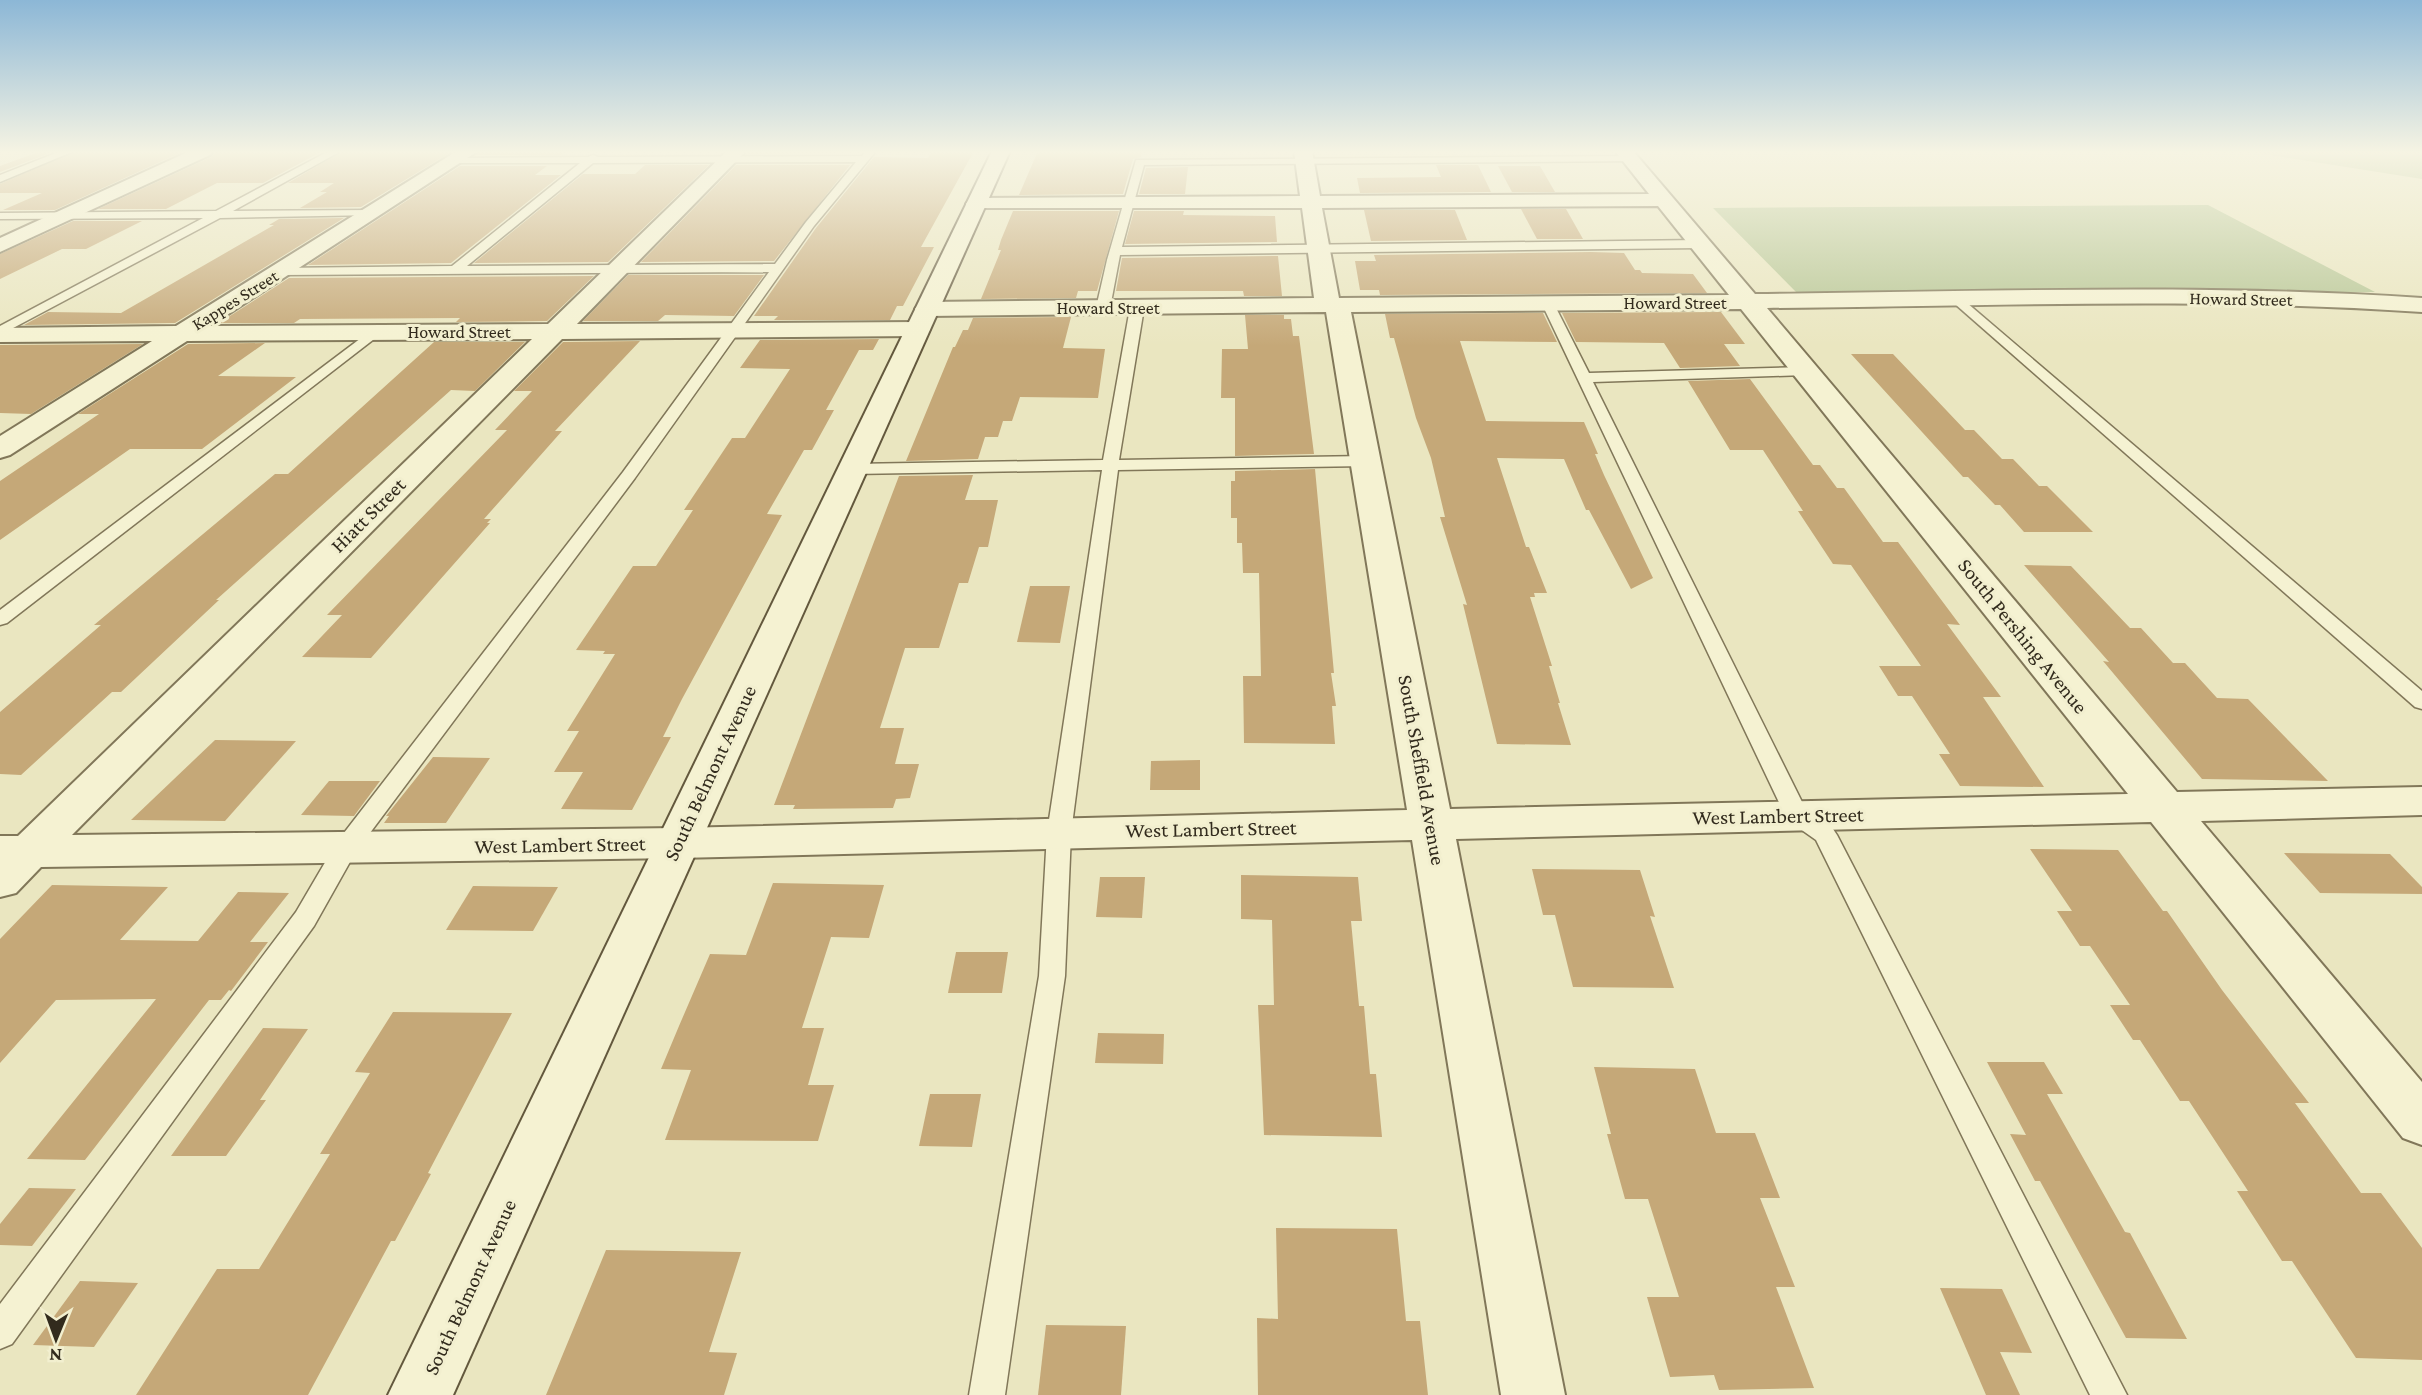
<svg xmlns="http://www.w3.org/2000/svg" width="2422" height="1395" font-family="'Crimson Pro',serif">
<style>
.green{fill:#b7c695}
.building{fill:#c5a878}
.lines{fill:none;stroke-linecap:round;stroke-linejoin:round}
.service-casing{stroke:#817759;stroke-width:3}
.minor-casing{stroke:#817759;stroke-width:4}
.secondary-casing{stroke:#63583d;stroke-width:4}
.service{fill:#f5f2d2;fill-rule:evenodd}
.minor{fill:#f5f2d2;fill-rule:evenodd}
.secondary{fill:#f5f2d2;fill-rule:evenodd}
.labels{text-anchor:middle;stroke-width:6;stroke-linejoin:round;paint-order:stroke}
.far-street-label{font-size:18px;fill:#322b1d;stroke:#f2efcf}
.street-label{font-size:21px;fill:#322b1d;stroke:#f2efcf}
</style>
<rect width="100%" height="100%" fill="#eae6c0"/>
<g class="green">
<polygon points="2245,151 2422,151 2422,179"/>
<polygon points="2208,205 2375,292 1800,296 1713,208"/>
</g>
<g class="building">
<polygon points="41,151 55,151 0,172 0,166"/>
<polygon points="76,151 184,151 55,210 3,210 42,193 0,193 0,184"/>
<polygon points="216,151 323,151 263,183 217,183 166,209 98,209 211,157"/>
<polygon points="343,151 451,152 361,207 300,208 327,192 320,192 334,183 288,183"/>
<polygon points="490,151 566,152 562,155 476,155 480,152"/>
<polygon points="748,151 834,151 832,153 747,154"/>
<polygon points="932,151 974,151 921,247 934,247 903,306 897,306 890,320 774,320 778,316 754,316 816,228 874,157 928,158"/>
<polygon points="1038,151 1142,151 1141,157 1133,159 1123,194 1019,195"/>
<polygon points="645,165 709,165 608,262 474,263 583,174 635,174"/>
<polygon points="736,165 850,165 774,261 641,262"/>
<polygon points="1436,165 1478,165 1491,192 1360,193 1357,178 1441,177"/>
<polygon points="460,166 547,166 535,175 561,175 451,263 308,265"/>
<polygon points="1498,166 1540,166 1555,192 1512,192"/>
<polygon points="1188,167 1185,194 1139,194 1146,168"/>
<polygon points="1521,209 1566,209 1583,239 1537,239"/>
<polygon points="1364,210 1455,210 1467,240 1371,241"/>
<polygon points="1013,211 1119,211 1097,291 1078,291 1076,298 981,299 1001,250 998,250 1001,240"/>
<polygon points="1134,211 1184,211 1183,215 1275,216 1277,242 1125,244"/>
<polygon points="344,218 175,323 24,325 48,312 121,313 274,225 269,225 279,219"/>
<polygon points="73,221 142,221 86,249 62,249 0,279 0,254"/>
<polygon points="1591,252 1624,253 1635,270 1640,270 1642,273 1693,274 1707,293 1380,295 1379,290 1360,290 1355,261 1376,261 1374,255"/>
<polygon points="1278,256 1282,296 1244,296 1243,291 1116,291 1122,258"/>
<polygon points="628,275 764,275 734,316 665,315 658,321 583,321"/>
<polygon points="594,276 547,321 456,322 460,318 300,319 294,323 219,323 289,278"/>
<polygon points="1721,312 1745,344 1724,344 1740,366 1680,368 1664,343 1576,342 1562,313"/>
<polygon points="1543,313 1557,342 1460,341 1486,421 1584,422 1598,454 1595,454 1604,475 1653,578 1631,589 1589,510 1586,510 1564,459 1497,458 1526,547 1529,547 1547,593 1534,593 1535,597 1530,597 1552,666 1549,666 1560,703 1558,703 1571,745 1497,744 1463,604 1467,605 1440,517 1445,517 1431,458 1416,418 1394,338 1390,338 1385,314"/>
<polygon points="1245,315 1284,315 1284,319 1291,319 1293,336 1299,336 1314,454 1235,456 1235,398 1221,398 1222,349 1248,349"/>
<polygon points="1071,317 1063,348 1105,349 1098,398 1020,397 1012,421 1003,421 998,437 985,437 978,459 906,461 953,347 955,347 963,330 968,330 973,318"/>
<polygon points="879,339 873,350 859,350 826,410 834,410 812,450 804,450 767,514 782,515 682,699 663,737 671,737 632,810 561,809 583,772 554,772 579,731 567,731 615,654 603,654 605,651 576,650 633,566 656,566 693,510 684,510 732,438 745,438 790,369 740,368 760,340"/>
<polygon points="640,341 555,431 562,431 484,519 491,519 487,523 490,523 371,658 302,657 342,615 327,615 507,430 495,430 532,391 514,391 563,342"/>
<polygon points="434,342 525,342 475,391 451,390 216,600 219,600 121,692 112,692 21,775 0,774 0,712 101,625 94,625 275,474 288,474"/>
<polygon points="265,343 218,376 296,377 202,449 130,449 0,540 0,481 99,414 78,414 188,344"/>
<polygon points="143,344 31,414 0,413 0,345"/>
<polygon points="1851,354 1893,354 1965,430 1974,430 2002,459 2013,459 2039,486 2047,486 2093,532 2024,532 2000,505 1995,505 1968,477 1963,477"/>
<polygon points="1750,379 1813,465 1820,465 1837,488 1844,488 1883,542 1898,542 1960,625 1947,624 2001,697 1983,697 2044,787 1960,786 1939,754 1950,754 1912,696 1898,696 1879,666 1921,666 1851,565 1833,564 1798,511 1803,511 1763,450 1730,450 1688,381"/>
<polygon points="1315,469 1334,673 1331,673 1336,706 1332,706 1335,744 1244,743 1243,676 1261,676 1259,573 1243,573 1242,543 1237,543 1237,518 1231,518 1231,481 1235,481 1235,471"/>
<polygon points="973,475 965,500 998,500 988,547 979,547 968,583 959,583 939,648 905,648 880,728 904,728 895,764 919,764 910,798 896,799 893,808 793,809 795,805 774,805 899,476"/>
<polygon points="2024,565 2071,566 2130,628 2141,628 2173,663 2185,663 2217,698 2248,699 2328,781 2202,779 2103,661 2109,662"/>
<polygon points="1030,586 1070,586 1060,643 1017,642"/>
<polygon points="215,740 296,741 225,821 131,820"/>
<polygon points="433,757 490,758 446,823 384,823 389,816 386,816"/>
<polygon points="1200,760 1200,790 1150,790 1151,761"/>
<polygon points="329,781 380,781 354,816 301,815"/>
<polygon points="2030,849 2118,850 2163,911 2167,911 2222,990 2309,1103 2295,1103 2361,1193 2381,1193 2422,1248 2422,1360 2356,1358 2292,1261 2282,1261 2237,1191 2248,1191 2189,1101 2180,1101 2140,1040 2133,1040 2110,1005 2130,1005 2090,946 2080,946 2057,911 2072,911"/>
<polygon points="2284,853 2390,854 2422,887 2422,894 2320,893"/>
<polygon points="1532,869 1640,870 1655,917 1650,916 1674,988 1573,987 1555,915 1543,915"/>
<polygon points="1241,875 1358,877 1362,921 1351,921 1359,1006 1364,1006 1370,1074 1376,1074 1382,1137 1264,1135 1258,1005 1274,1005 1272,920 1241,919"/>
<polygon points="1100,877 1145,877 1142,918 1096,917"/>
<polygon points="773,883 884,885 869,938 831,937 802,1028 824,1028 808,1085 834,1085 818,1141 665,1140 691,1070 661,1069 679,1026 710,954 746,955"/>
<polygon points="52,885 168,887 120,940 198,941 238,892 289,893 250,942 268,942 231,991 229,990 221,1000 209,1000 85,1160 27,1159 156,999 56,1000 0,1063 0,939"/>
<polygon points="473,886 558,887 533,931 446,930"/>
<polygon points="956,952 1008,952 1002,993 948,993"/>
<polygon points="393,1012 512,1013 428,1173 431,1174 395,1241 391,1241 308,1395 136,1395 217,1269 259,1269 330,1154 320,1154 370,1073 355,1072"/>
<polygon points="263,1028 308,1029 260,1100 266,1100 226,1156 171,1156"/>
<polygon points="1098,1033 1164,1034 1163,1064 1095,1063"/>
<polygon points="1987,1062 2044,1062 2063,1094 2047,1094 2125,1232 2130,1233 2187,1339 2126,1338 2040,1181 2035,1181 2010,1134 2026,1135"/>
<polygon points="1594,1067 1695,1069 1716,1133 1755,1133 1780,1198 1760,1198 1795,1287 1776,1287 1814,1388 1719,1390 1714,1375 1670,1377 1647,1297 1679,1297 1648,1199 1625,1199 1607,1134 1611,1134"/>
<polygon points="930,1094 981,1094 972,1147 919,1146"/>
<polygon points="29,1188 76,1189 32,1246 0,1245 0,1224"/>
<polygon points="1276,1228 1397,1229 1406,1321 1420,1321 1428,1395 1258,1395 1257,1318 1278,1319"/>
<polygon points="606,1250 741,1252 709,1352 737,1353 724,1395 546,1395"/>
<polygon points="80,1281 138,1283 94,1347 33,1345"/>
<polygon points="1940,1288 2002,1289 2032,1353 2000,1352 2020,1395 1986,1395"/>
<polygon points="1046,1325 1126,1326 1121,1395 1038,1395"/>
</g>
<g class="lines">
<g class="service-casing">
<g id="service">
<polygon points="61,151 74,151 0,182 0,175"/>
<polygon points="329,151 341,151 233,211 372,210 378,213 376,215 220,218 0,335 0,326 203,218 0,219 0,213 216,211"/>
<path d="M866 151H876L814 226 635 478 355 853 314 926 12 1344 0 1349V1304L296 912 337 842 623 472 769 272 281 275 277 274V268L452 266 580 163H450V159L454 158 588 157 593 155 598 157 862 156ZM856 162 806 222 775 264 467 266 593 163Z"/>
<polygon points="1631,156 1636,159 1635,161 1144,165 1122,247 1700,240 1706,244 1700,248 1120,255 1110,308 1103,312 1096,308 1107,260 1136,160"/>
<polygon points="1960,297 2422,691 2422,709 2415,707 1955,304 1954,301"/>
<polygon points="1548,300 1554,304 1589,373 1805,367 1812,371 1805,375 1593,382 1806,810 1833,829 1837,835 2127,1395 2090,1395 1816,840 1789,821 1785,815 1542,304"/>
<polygon points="1137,304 1144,308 1119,460 1367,456 1375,461 1367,466 1118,470 1071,833 1065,976 1005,1395 969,1395 1039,976 1047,833 1102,470 852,474 844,469 852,464 1103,460 1130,308"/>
<polygon points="373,329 380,333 378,336 7,623 0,625 0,610"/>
</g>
</g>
<g class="minor-casing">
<g id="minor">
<polygon points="190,151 213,151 210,155 0,252 0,238"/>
<path d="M457 151H478L210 326 548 324 727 151H746L577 324 918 322 927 324 930 329 927 334 918 336 562 339 72 835 678 828 1407 810 1326 312 927 316 919 314 915 309 919 304 927 302 1314 298 1302 208H969L966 204 969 200 976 198 1300 196 1294 151H1312L1320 196 1649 194 1615 151H1633L1755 294C1977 292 2201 283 2422 298V312C2205 297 1985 306 1767 308L2177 792 2422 787V815L2201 821 2422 1082V1145L2403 1138 2151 822 1456 839 1565 1395H1501L1412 840 678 858 41 867 16 893 0 897V836H18L532 339 187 341 10 455 0 458V436L152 341 0 342V328L176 326ZM1658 206 1729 295 1339 298 1322 208ZM1741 309 2128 794 1450 809 1351 312Z"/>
</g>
</g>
<g class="secondary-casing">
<polygon id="secondary" points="992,151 1010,151 453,1395 388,1395"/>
</g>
<use href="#service" class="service"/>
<use href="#minor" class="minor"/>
<use href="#secondary" class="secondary"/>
</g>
<linearGradient id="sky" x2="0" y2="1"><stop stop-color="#8cb7d6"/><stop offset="0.44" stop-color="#f6f4e3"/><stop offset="1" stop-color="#f6f4e3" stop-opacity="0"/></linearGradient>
<rect width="2422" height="346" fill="url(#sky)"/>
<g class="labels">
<g class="far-street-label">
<text transform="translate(2241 299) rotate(1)" y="6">Howard Street</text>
<text transform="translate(235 300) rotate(-32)" y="6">Kappes Street</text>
<text x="1675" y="309">Howard Street</text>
<text x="1108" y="314">Howard Street</text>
<text x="459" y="338">Howard Street</text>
</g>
<g class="street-label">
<text transform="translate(368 515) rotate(-45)" y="7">Hiatt Street</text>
<text transform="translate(2023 636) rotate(51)" y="7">South Pershing Avenue</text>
<text transform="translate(1422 770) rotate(80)" y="7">South Sheffield Avenue</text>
<text transform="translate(710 773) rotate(-65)" y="7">South Belmont Avenue</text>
<text transform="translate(1778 816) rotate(-1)" y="7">West Lambert Street</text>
<text transform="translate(1211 829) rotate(-1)" y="7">West Lambert Street</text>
<text transform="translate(560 845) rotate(-1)" y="7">West Lambert Street</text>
<text transform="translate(470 1287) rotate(-65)" y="7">South Belmont Avenue</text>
</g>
</g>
<g transform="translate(56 1339) rotate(181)" stroke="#f2efcf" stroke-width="5" paint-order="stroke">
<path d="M0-5L12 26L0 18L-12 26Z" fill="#322b1d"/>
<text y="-10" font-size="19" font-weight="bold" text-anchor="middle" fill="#322b1d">N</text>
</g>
</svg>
